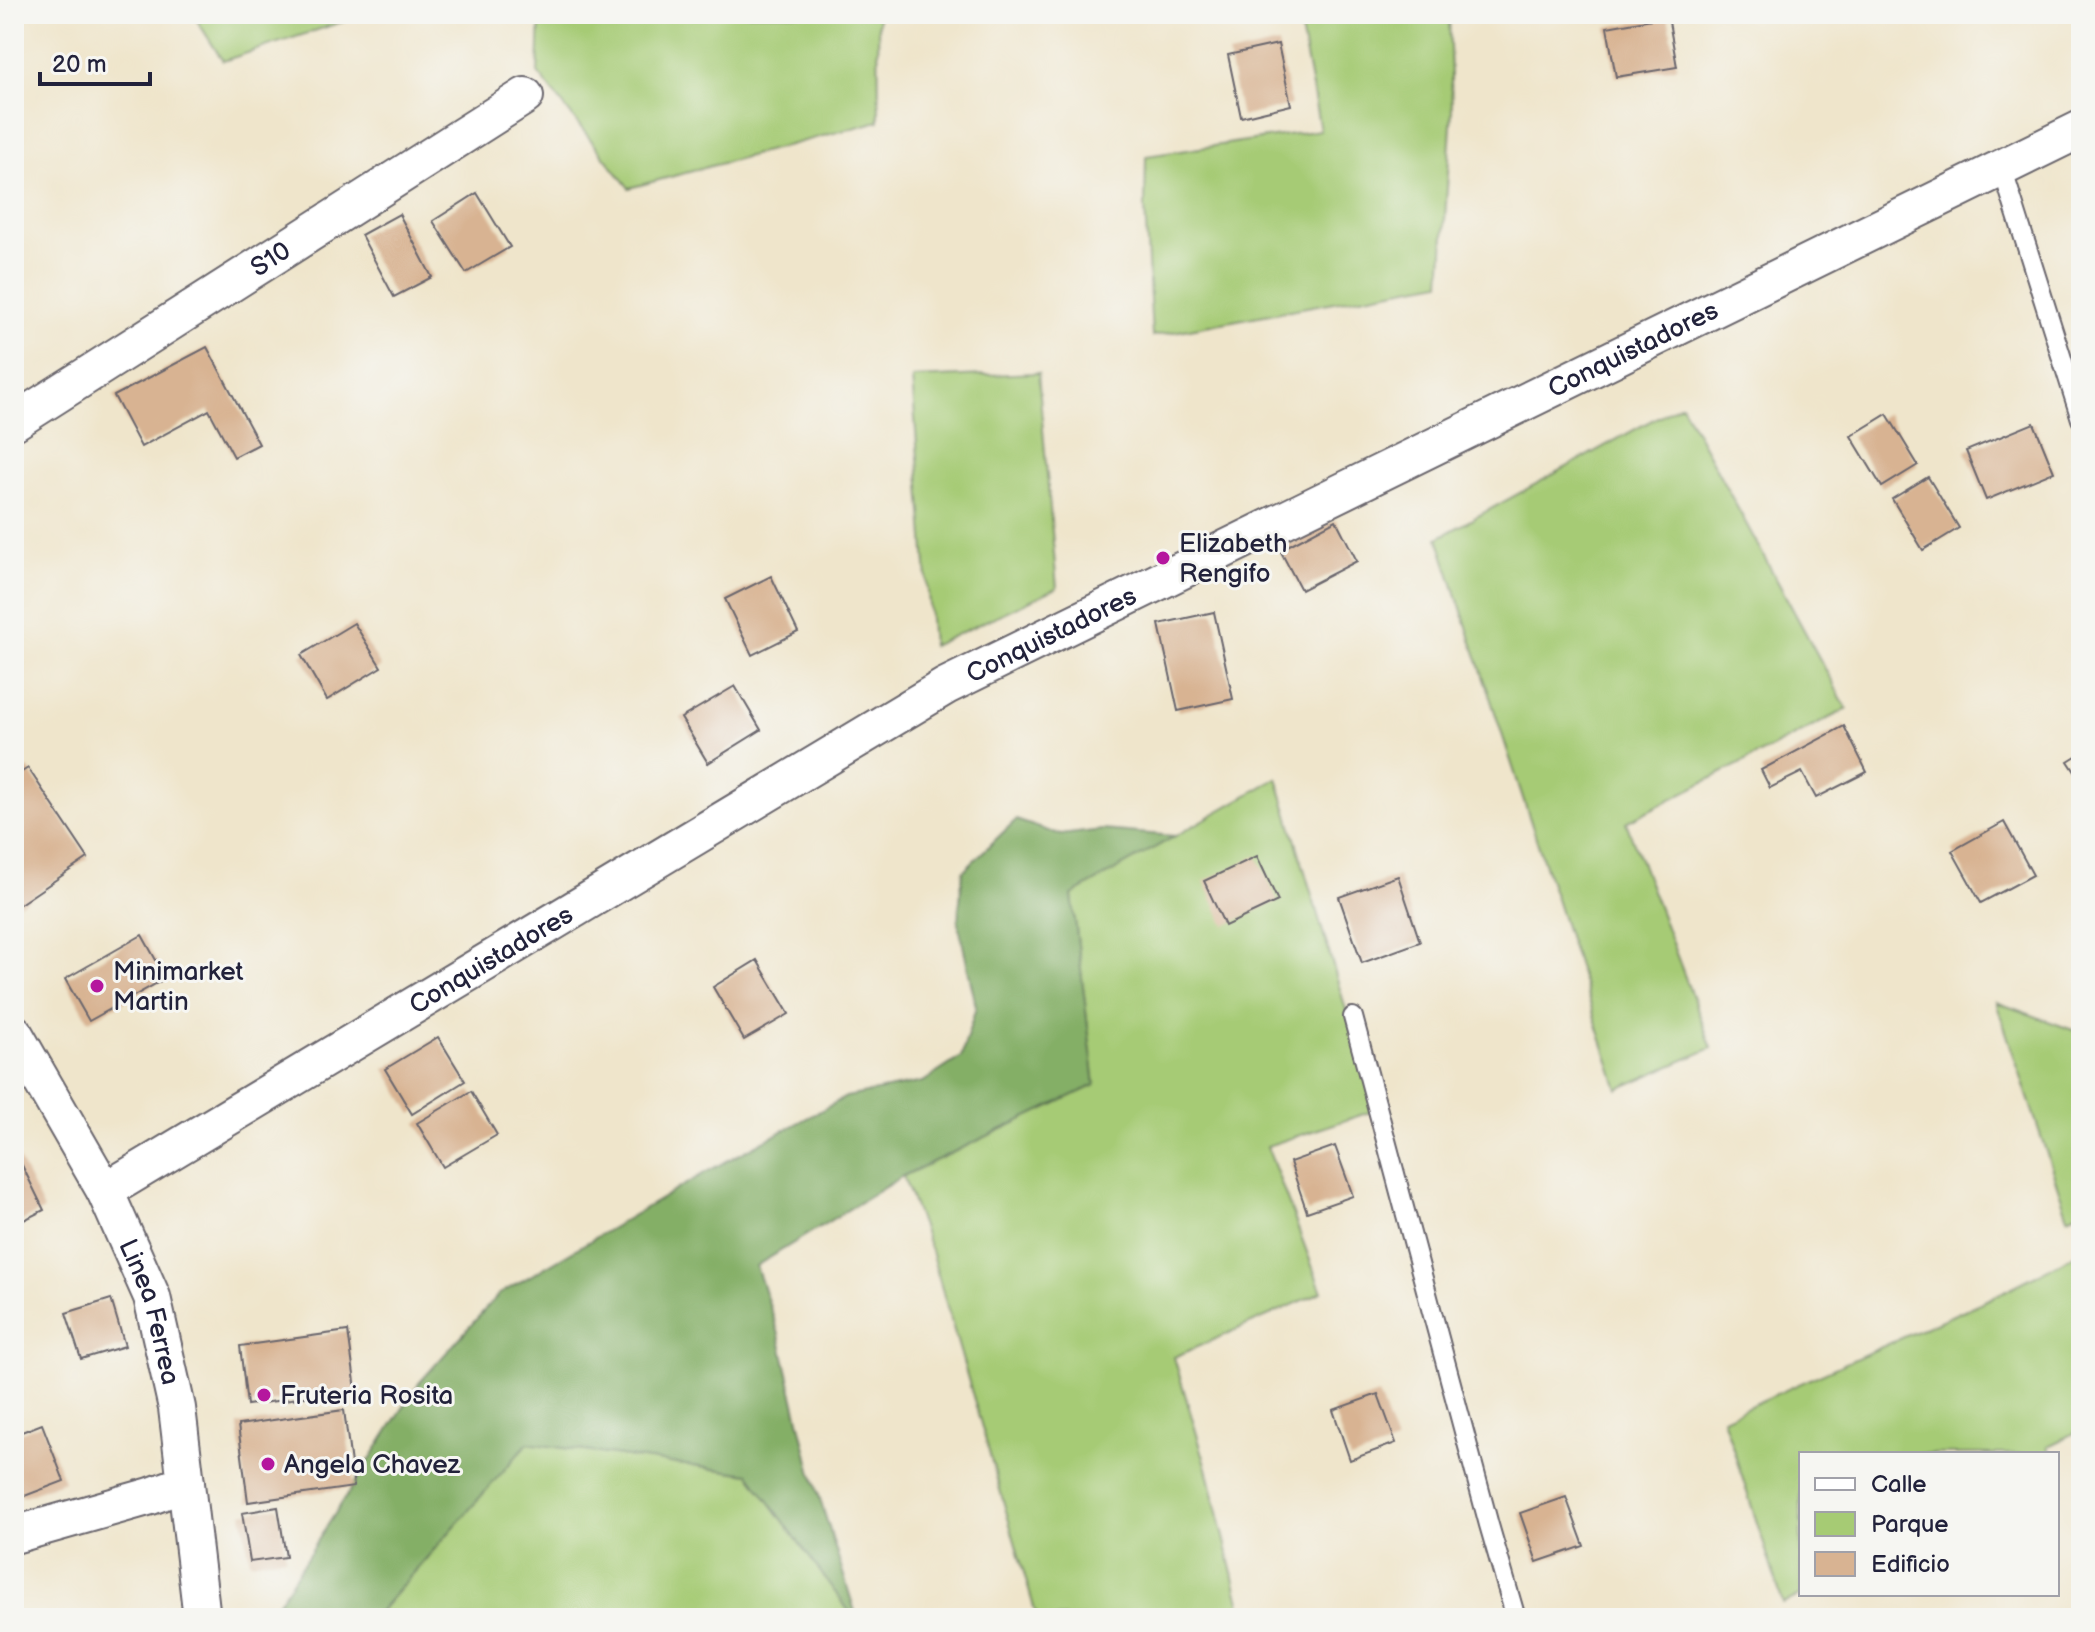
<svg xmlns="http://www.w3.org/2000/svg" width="2095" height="1632" font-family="'Balsamiq Sans',sans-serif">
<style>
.green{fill:#a6cb74;stroke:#647658;stroke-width:2}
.forest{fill:#84af66;stroke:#536850;stroke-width:2}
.building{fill:#d8b392}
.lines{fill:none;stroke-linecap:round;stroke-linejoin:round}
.lane-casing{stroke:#6a666d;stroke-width:22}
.street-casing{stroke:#6a666d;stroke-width:40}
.lane{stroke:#fff;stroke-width:18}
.street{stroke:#fff;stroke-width:36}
.poi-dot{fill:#b5179e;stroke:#f6f6f2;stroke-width:3}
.labels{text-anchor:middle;stroke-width:6;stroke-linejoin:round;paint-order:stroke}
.street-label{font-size:26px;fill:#22223b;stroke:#f6f6f2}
.poi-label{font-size:26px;fill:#22223b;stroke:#f6f6f2;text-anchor:start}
</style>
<rect width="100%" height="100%" fill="#f6f6f2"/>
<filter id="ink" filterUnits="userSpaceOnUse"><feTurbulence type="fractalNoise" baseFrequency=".0125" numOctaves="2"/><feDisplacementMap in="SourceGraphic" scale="16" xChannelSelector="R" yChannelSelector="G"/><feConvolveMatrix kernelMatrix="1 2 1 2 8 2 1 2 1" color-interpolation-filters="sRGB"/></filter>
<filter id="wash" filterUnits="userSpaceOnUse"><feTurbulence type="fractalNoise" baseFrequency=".006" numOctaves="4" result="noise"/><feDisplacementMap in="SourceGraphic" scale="32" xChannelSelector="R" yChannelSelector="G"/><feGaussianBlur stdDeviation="1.8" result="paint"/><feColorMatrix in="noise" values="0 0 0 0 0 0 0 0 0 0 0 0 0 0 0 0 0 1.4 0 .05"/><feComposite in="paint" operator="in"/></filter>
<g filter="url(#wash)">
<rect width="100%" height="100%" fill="#efe5cb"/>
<g class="green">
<polygon points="193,14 366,14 223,61"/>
<polygon points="540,14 878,14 879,121 629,188 538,73"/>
<polygon points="1298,14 1449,14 1452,110 1441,282 1152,336 1145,207 1146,156 1320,130"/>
<polygon points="1038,373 1057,588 932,646 912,378"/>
<polygon points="1681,404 1847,709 1626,822 1712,1048 1618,1089 1438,538"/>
<polygon points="1277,778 1376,1110 1267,1146 1322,1292 1174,1357 1207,1468 1244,1618 1037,1618 931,1251 903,1176 1095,1085 1072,895"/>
<polygon points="1996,1002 2081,1033 2081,1211 2068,1217"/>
<polygon points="2081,1252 2081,1430 2048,1446 2051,1454 1801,1454 1801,1594 1805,1594 1783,1603 1723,1418 1991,1298"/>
<polygon points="527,1443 750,1474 854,1618 378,1618 377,1615"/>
</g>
<polygon class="forest" points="1016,820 1060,835 1102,830 1175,836 1072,895 1095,1085 903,1176 756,1266 778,1331 811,1470 857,1618 854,1618 749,1474 528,1443 377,1614 378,1618 268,1618 419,1383 498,1295 708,1171 846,1097 923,1082 961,1057 976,1007 958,921 963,871"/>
<g id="blocks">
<g class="building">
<polygon points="1668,16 1677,67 1616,77 1607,27"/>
<polygon points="1278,44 1291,105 1241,117 1228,55"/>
<polygon points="477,193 510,247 466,273 433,221"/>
<polygon points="399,214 432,277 394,297 361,235"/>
<polygon points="207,347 259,444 234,457 209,410 141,447 114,396"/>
<polygon points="1887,414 1918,465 1882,487 1851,436"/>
<polygon points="2034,423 2054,472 1986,500 1966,451"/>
<polygon points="1928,477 1959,528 1923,550 1892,499"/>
<polygon points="1336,520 1357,561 1301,590 1280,550"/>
<polygon points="771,576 798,632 752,655 725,599"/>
<polygon points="1214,612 1233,699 1178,711 1159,624"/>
<polygon points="354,623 381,667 327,700 301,655"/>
<polygon points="735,686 761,730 708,763 681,718"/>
<polygon points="1844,726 1867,772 1816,798 1802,772 1770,788 1761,770"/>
<polygon points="2081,753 2081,781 2068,761"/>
<polygon points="28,768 88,858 20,904 14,896 14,777"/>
<polygon points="2004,822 2033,875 1981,903 1952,851"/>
<polygon points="1257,856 1278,901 1225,926 1204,881"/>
<polygon points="1398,876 1420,942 1362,963 1339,897"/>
<polygon points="142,935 166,978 89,1021 65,979"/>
<polygon points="757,960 789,1014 744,1040 713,987"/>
<polygon points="438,1037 465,1081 412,1114 385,1069"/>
<polygon points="471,1091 497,1135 443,1167 417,1123"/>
<polygon points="1335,1146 1353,1196 1307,1212 1290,1162"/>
<polygon points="14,1149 44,1210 14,1225"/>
<polygon points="111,1299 125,1346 81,1359 66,1313"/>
<polygon points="348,1331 356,1390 247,1405 240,1346"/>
<polygon points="1378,1394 1396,1443 1350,1460 1333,1410"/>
<polygon points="344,1410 354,1487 248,1502 238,1425"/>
<polygon points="42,1424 64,1481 22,1497 14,1478 14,1435"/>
<polygon points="1566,1497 1584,1546 1537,1562 1520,1513"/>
<polygon points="278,1507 286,1557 250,1562 242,1513"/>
</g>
</g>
</g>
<g filter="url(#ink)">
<use href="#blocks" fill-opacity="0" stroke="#6a666d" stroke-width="2"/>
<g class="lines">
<g class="lane-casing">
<g id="lane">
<polyline points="2002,168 2081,419"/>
<polyline points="1353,1017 1489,1525 1516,1618"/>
</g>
</g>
<g class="street-casing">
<g id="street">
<path id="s1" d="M14 422 525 96"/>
<path id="s2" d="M14 1033 105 1191 152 1297 177 1408 202 1618"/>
<path id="s3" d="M105 1191 946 686 2081 129"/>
<polyline points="14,1535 151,1496 186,1483"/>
</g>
</g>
<use href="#lane" class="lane"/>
<use href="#street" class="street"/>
</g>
</g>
<g class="poi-dot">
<circle cx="1163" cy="558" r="8"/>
<circle cx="97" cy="986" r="8"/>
<circle cx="264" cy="1395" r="8"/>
<circle cx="268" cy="1464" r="8"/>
</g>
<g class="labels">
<g class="street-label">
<text dy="9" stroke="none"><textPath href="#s1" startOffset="304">S10</textPath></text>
<text dy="9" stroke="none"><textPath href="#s3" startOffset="1746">Conquistadores</textPath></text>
<text dy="9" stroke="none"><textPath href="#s3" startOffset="1098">Conquistadores</textPath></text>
<text dy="9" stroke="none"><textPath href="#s3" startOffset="450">Conquistadores</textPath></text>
<text dy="9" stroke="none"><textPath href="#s2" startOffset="312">Linea Ferrea</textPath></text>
</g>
<g class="poi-label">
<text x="1179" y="552">Elizabeth<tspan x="1179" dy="30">Rengifo</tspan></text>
<text x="113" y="980">Minimarket<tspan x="113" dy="30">Martin</tspan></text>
<text x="280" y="1404">Fruteria Rosita</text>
<text x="284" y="1473">Angela Chavez</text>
</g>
</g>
<rect width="2095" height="1632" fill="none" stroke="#f6f6f2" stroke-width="48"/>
<rect x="1799" y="1452" width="260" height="144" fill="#f6f6f2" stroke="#a1a1a9" stroke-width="2"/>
<rect x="1815" y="1478" width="40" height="12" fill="#ffffff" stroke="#a1a1a9" stroke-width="2"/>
<text x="1871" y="1492" font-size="24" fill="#22223b">Calle</text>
<rect x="1815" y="1512" width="40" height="24" fill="#a6cb74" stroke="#a1a1a9" stroke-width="2"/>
<text x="1871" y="1532" font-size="24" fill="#22223b">Parque</text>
<rect x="1815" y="1552" width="40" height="24" fill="#d8b392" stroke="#a1a1a9" stroke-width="2"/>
<text x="1871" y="1572" font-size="24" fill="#22223b">Edificio</text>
<path d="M40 72v12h110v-12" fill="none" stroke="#22223b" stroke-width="4"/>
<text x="52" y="72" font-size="24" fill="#22223b" stroke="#f6f6f2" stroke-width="6" paint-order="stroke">20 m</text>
</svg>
